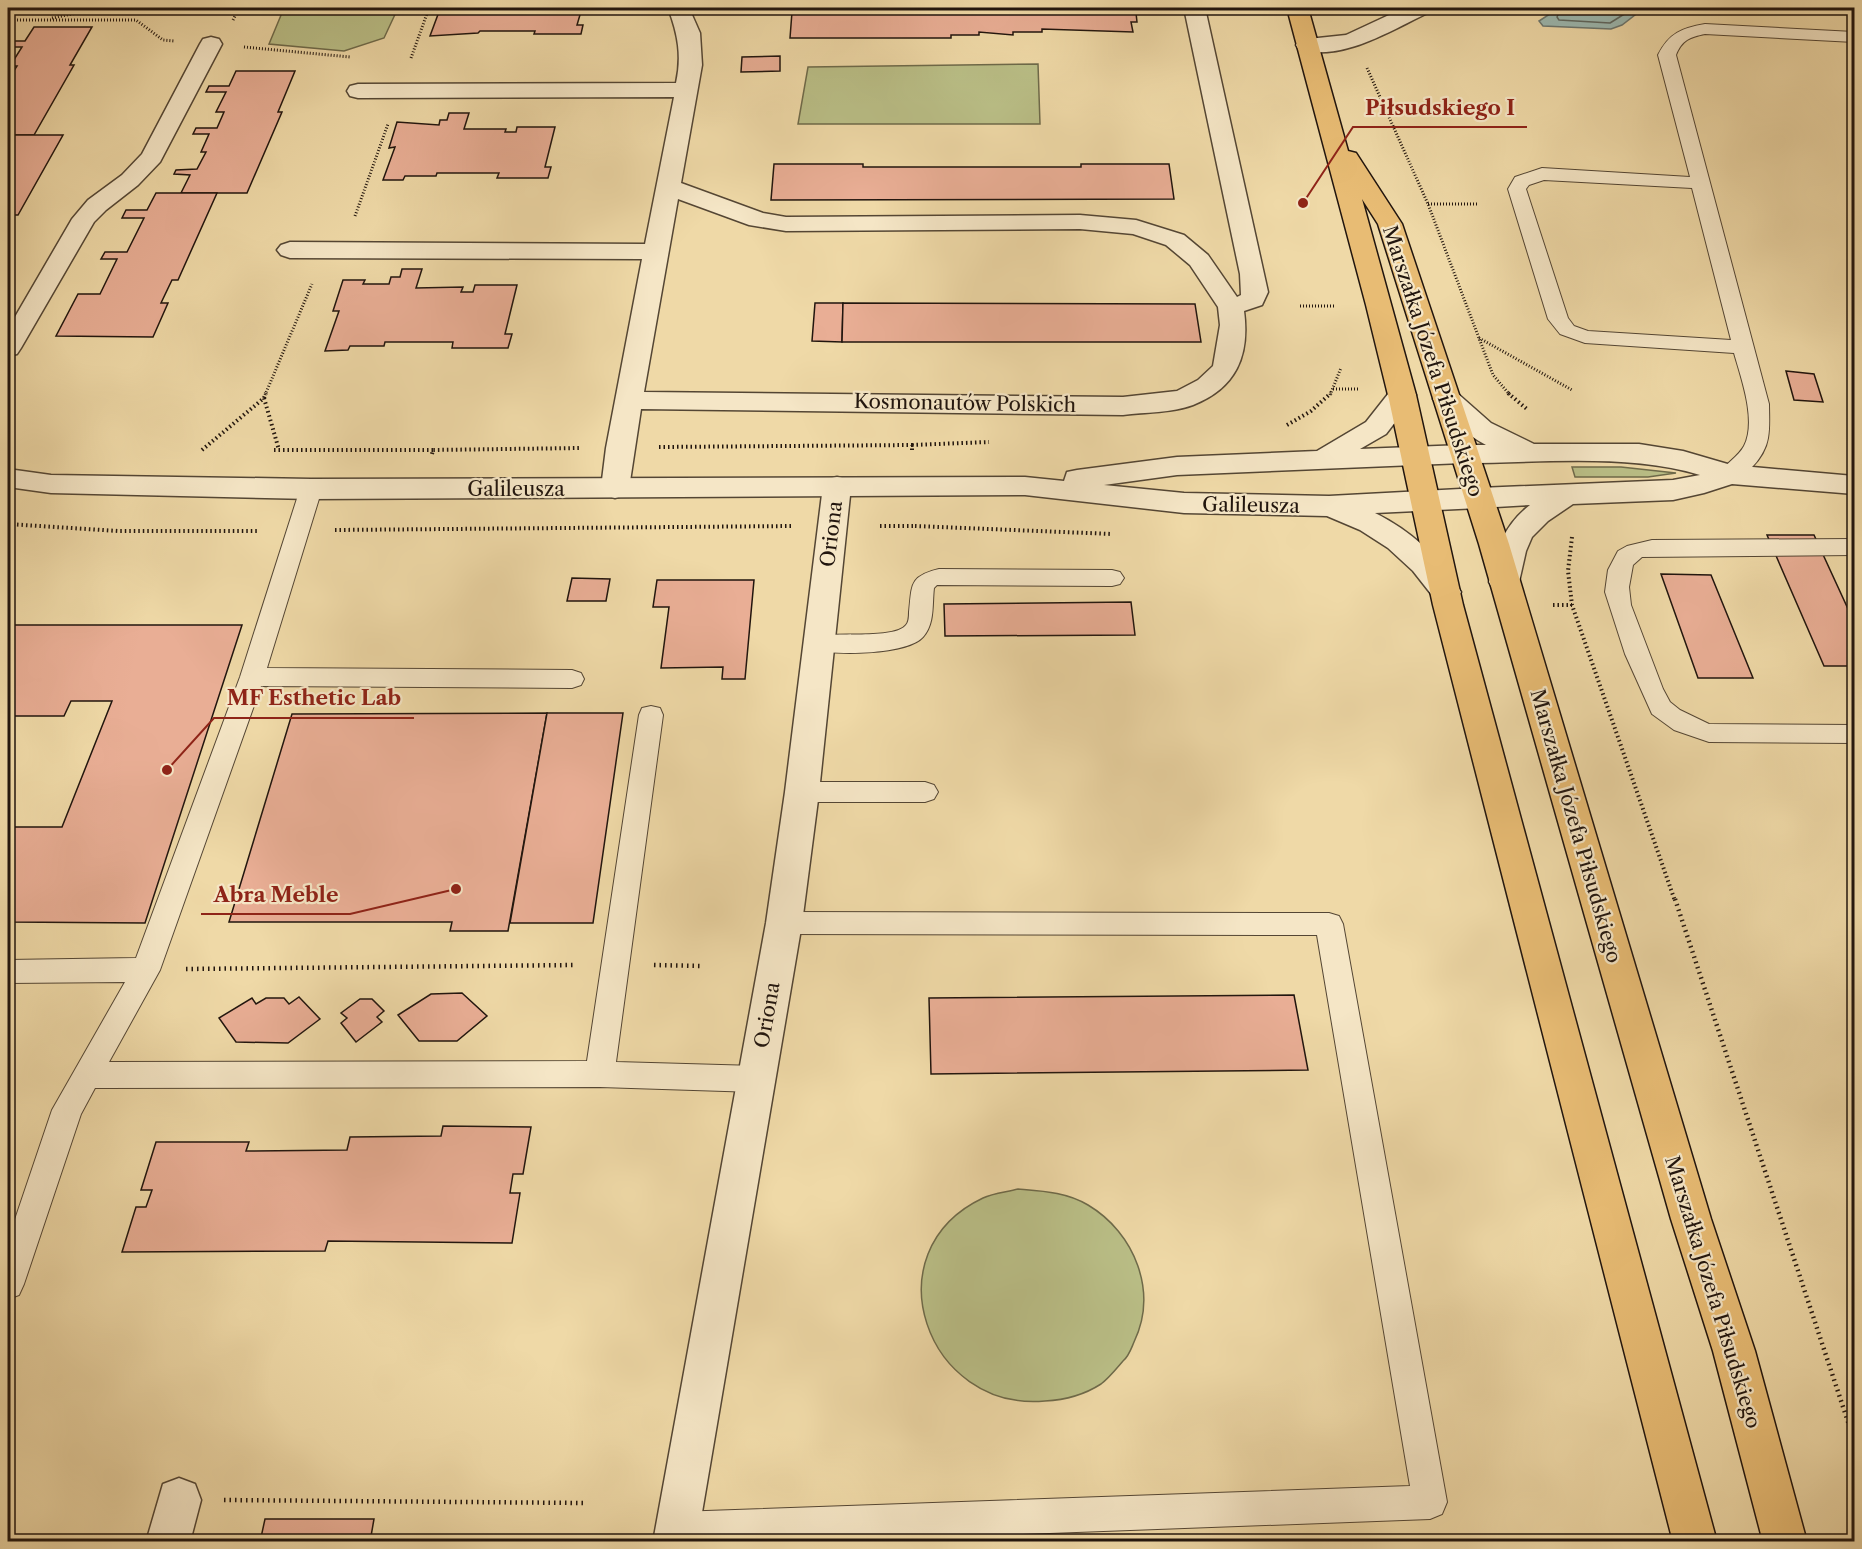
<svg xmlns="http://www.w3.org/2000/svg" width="1862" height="1549" font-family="'Libre Caslon Text',serif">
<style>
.green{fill:#babf87;stroke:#6e6a4a;stroke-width:1.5}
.water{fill:#9cb9b1;stroke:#6b7770;stroke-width:1.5}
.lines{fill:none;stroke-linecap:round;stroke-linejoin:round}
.shore{stroke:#5e6760;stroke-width:1.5}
.building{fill:#e9ae95;stroke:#21150e;stroke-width:1.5}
.service-casing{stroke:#544634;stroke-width:2}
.minor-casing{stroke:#544634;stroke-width:3}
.tertiary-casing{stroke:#544634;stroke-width:3}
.primary-casing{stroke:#21150e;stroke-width:3}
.path-far2{stroke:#21150e;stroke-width:3;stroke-dasharray:1 2;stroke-linecap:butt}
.path-far1{stroke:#21150e;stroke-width:4;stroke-dasharray:1.5 3;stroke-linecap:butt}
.path{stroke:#21150e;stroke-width:4.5;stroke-dasharray:1.5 4;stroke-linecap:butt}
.service{fill:#f5e6c6;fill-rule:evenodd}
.minor{fill:#f5e6c6;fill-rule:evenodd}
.tertiary{fill:#f5e6c6;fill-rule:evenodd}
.primary{fill:#e8bc74;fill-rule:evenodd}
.labels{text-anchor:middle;stroke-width:4.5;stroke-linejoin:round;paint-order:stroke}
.street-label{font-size:20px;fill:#21150e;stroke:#f5e6c6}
.leader{fill:none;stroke:#8f2418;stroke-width:2}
.callout-dot{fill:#8f2418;stroke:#f5e6c6;stroke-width:2}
.callout-label{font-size:21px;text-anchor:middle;font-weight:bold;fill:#8f2418;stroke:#f5e6c6;stroke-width:4.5;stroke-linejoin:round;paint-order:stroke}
</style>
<rect width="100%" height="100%" fill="#efd9a7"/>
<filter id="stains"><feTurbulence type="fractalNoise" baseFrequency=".00333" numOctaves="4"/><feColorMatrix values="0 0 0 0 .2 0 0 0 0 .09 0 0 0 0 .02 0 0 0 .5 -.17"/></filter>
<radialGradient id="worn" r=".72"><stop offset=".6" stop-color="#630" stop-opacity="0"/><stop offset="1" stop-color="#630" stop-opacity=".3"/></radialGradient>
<g class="green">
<polygon points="284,8 398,8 384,38 344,51 269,44"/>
<polygon points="1038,64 1040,124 798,124 808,67"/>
<polygon points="1572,467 1621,467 1676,473 1648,477 1575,477"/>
<path d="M1018 1189C1042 1191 1067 1192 1088 1205 1135 1233 1158 1292 1134 1342 1131 1349 1129 1356 1123 1361 1116 1369 1109 1378 1101 1384 1084 1395 1064 1400 1045 1401 927 1412 869 1252 983 1198 993 1193 1007 1192 1018 1189Z"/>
</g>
<polygon class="water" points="1559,8 1644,8 1622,25 1611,29 1543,26 1539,21"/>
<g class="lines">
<polyline class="shore" points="1561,8 1557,17 1559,20 1610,23 1634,8"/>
</g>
<g class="building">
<polygon points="435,8 582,8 577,25 583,25 581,34 534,34 535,31 480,31 478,33 430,36 440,9"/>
<polygon points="828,8 906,8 905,12 932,12 932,8 1132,8 1133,13 1136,13 1137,22 1131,22 1133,32 1042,29 1042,32 1013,32 1013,35 979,32 979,35 951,35 951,38 790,38 792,12 809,12 810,9"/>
<polygon points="34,27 92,27 70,65 74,65 34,135 8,135 8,80 17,66 10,66 22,47 8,47 8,41 25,41"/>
<polygon points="780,56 780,71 741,72 742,57"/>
<polygon points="236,71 295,71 278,112 282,112 247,193 181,193 190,175 174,174 176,170 197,169 206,152 201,152 209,134 193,134 196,128 217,128 224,112 216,112 226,92 206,92 209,86 229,86"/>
<polygon points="449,113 469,113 464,129 506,129 505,132 516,132 517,127 555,127 545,167 551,167 548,178 497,178 499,173 437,173 436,176 405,176 403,180 383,180 395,147 389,148 397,122 439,125 440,120 447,120"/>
<polygon points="8,135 63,135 18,215 13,215 8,226"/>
<polygon points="774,164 863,164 863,167 1081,167 1081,164 1169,164 1174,199 771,200"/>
<polygon points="156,193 217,193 178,280 172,280 161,303 168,303 153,337 56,336 78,294 100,294 117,259 101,259 105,252 127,252 144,218 122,218 126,210 147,210"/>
<polygon points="402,269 422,269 416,288 463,287 461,292 473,292 475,285 517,285 505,334 512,334 508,348 452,348 453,342 385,342 384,346 350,346 348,350 325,351 339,311 333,311 343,280 365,280 363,284 389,284 391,277 400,277"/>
<polygon points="815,303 843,303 842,342 812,341"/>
<polygon points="843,303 1195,304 1201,342 842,342"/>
<polygon points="1786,371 1814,374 1823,402 1794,400"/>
<polygon points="1767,535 1814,535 1854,622 1854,666 1824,666"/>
<polygon points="1661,574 1711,575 1753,678 1698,678"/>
<polygon points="572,578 610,579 606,601 567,601"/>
<polygon points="657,580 754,580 745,679 722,679 723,667 661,668 669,607 653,607"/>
<polygon points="1131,602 1135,635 945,636 944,604"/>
<polygon points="8,625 242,625 145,923 8,922 8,827 62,827 112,701 71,701 64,716 8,716"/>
<polygon points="547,713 508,931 450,931 452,922 229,922 292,714"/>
<polygon points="547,713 623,713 593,923 510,923"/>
<polygon points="462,993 487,1016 457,1041 419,1041 398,1015 431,994"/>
<polygon points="1294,995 1308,1070 931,1074 929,998"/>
<polygon points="299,997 320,1019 288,1043 236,1042 219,1018 252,998 256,1004 266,998 284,998 289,1004"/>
<polygon points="360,999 372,999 384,1011 377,1017 382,1022 356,1042 341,1023 347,1018 341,1013"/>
<polygon points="443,1126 531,1127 523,1174 513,1174 510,1193 520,1193 512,1243 328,1241 325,1251 122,1252 136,1207 146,1207 152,1190 141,1190 156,1142 249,1142 246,1151 347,1150 350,1137 441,1136"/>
<polygon points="265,1519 374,1519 370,1542 260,1542"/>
</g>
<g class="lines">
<g class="service-casing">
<g id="service">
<path d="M1705 24 1854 32V42L1705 34C1690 37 1682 40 1676 55L1769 404C1769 415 1770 427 1768 438 1765 457 1742 485 1722 479L1719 474C1726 463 1738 457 1744 446 1757 421 1741 378 1734 353L1585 343 1560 334 1548 319 1508 189 1515 177 1542 168 1690 177 1658 55C1669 33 1682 28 1705 24ZM1544 180 1692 188 1731 340 1588 331 1574 326 1568 318 1526 189 1529 185Z"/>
<polygon points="311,482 319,484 322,489 267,668 572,670 581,673 584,679 581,685 572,688 261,686 160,970 109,1062 587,1061 639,715 642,708 651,706 660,708 663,715 616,1062 756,1066 766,1070 771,1079 766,1088 756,1092 600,1087 95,1088 81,1114 24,1284 19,1295 8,1299 8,1240 52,1110 125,982 8,983 8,960 136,958 240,677 300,489 303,484"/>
<polygon points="1854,539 1854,555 1642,557 1633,565 1629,587 1631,605 1663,689 1670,702 1680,710 1709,724 1854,725 1854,743 1709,742 1674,730 1652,714 1625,654 1605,592 1608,570 1618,551 1627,546 1652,540"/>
<path d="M939 569 1112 570 1120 572 1124 578 1120 584 1112 586 937 585 934 588C932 604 935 624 923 637 907 655 832 656 811 649L807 643 811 637C831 631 895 640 906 625 909 622 909 616 909 612 912 585 909 576 939 569Z"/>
<polygon points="802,782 925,782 934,785 938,792 934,799 925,802 802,802 793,799 789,792 793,785"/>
<polygon points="784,912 1329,913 1339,916 1343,924 1447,1502 1442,1514 1430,1519 807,1542 665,1541 660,1529 665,1517 677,1512 1410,1486 1317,935 784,934 774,931 770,923 774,915"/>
</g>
</g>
<g class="minor-casing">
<g id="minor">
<path d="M668 8H689L700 33 702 65 681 183 763 213 786 217 1080 215 1136 220 1184 235 1208 255 1237 297 1241 295 1240 274 1184 8H1205L1268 292 1262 305 1244 311C1250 356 1236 388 1193 405 1172 413 1145 412 1123 415L641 409 629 488 625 495 615 498 605 495 601 488 606 448 642 259 290 258 281 255 277 250 281 245 290 242 645 244 674 97 358 98 350 96 347 91 350 86 358 84 676 83C682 56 678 34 668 8ZM678 199 749 225 786 231 1080 229 1133 234 1166 245 1190 265 1218 307 1220 325 1213 366 1198 380 1177 391 1123 397 644 392Z"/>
<polygon points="211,37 219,39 222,44 160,162 138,185 106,210 94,222 21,348 17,354 8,356 8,329 72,219 88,200 122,175 142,154 200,44 203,39"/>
<path d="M1447 390 1457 393 1491 423 1534 444H1639L1683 451 1731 465 1854 476V494L1732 484 1704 493 1673 500 1573 504 1548 521 1532 537 1526 551 1519 582 1515 589 1504 592 1493 589 1489 582C1495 551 1504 525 1530 505L1479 508 1469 505 1465 498 1469 491 1479 488 1673 480 1700 475C1629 453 1538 463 1463 463L1453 460 1449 454 1453 448 1463 445H1486C1466 434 1446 418 1433 399L1437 393Z"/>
<polygon points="837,477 847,479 851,486 819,792 802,923 697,1542 653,1542 766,923 785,792 823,486 827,479"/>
<polygon points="179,1478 195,1484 201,1500 190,1542 146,1542 163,1484"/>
</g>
</g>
<g class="tertiary-casing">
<g id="tertiary">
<path d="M1404 8H1431L1428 13C1389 31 1344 61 1299 50L1296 45 1299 40 1346 35Z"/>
<path d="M1402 386 1412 389 1416 395 1386 434 1360 449 1463 445 1473 448 1477 454 1473 460 1463 463 1177 475 1104 485 1184 493 1329 496 1479 488 1489 491 1493 498 1489 505 1479 508 1375 513C1410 530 1441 558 1461 592L1457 599 1446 603 1435 599 1413 571 1388 548 1360 530 1327 516 1184 513 1025 495 311 499 51 493 8 487V469L51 475 311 479 1025 477 1064 481 1067 472 1077 470 1177 457 1317 451 1366 422 1392 389Z"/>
</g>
</g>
<g class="primary-casing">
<polygon id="primary" points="1287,8 1308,8 1348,151 1356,153 1402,224 1509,544 1711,1219 1755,1351 1807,1542 1763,1542 1713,1351 1671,1219 1479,544 1378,224 1362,199 1416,395 1463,605 1717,1542 1673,1542 1433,605 1388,395 1366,305"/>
</g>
<g class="path-far2">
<polyline points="52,18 102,8"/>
<polyline points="8,20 136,20 163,40 174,41"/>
<polyline points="233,20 239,8"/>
<polyline points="244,47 350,57"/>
<polyline points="411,58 429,8"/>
<polyline points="1367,68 1428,204 1493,375 1510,395"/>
<polyline points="1428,204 1478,204"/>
<polyline points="355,216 388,124"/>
<polyline points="1300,306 1336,306"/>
<polyline points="1479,338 1572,390"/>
<polyline points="1333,389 1359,389"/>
<polyline points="265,395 312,284"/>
<polyline points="1330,395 1341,368"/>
</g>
<g class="path-far1">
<polyline points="1508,393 1528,410"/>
<polyline points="264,398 266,393"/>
<polyline points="1287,425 1311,411 1331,393"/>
<polyline points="912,445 989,442"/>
<polyline points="659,447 912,445 912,452"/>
<polyline points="202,450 264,398 279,450"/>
<polyline points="274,450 433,450"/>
<polyline points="432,454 433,450 580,448"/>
<polyline points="8,524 118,531 258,531"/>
<polyline points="880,526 915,526"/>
<polyline points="915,526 1112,534"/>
<polyline points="335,530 792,526"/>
<polyline points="1572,537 1568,571 1572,605 1675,901"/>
<polyline points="1553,605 1572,605"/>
</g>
<g class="path">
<polyline points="1675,899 1854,1440"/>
<polyline points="654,965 701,966"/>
<polyline points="186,969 575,965"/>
<polyline points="224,1500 584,1503"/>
</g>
<use href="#service" class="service"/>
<use href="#minor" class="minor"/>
<use href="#tertiary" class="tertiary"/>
<use href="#primary" class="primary"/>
</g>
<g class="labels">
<g class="street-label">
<text transform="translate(1433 361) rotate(72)" y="7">Marszałka Józefa Piłsudskiego</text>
<text transform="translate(965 403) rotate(1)" y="7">Kosmonautów Polskich</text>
<text x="516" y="496">Galileusza</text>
<text transform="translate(1251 505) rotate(1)" y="7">Galileusza</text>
<text transform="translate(831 534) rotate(-83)" y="7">Oriona</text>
<text transform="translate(1576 826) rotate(74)" y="7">Marszałka Józefa Piłsudskiego</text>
<text transform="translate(767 1015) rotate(-80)" y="7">Oriona</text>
<text transform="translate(1713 1292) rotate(73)" y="7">Marszałka Józefa Piłsudskiego</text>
</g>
</g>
<path class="leader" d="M1303 203L1353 127H1527M167 770L214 718H414M456 889L350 914H201"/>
<g class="callout-dot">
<circle cx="1303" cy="203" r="6"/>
<circle cx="167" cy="770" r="6"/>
<circle cx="456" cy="889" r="6"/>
</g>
<g class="callout-label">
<text x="1440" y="115">Piłsudskiego I</text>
<text x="314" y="705">MF Esthetic Lab</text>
<text x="276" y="902">Abra Meble</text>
</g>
<rect width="1862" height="1549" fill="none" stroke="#efd9a7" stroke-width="30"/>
<rect x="9" y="9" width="1844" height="1531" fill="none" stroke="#21150e" stroke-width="3"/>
<rect x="15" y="15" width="1832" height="1519" fill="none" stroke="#21150e" stroke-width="1.5"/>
<rect width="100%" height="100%" filter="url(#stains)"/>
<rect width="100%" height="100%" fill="url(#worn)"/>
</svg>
